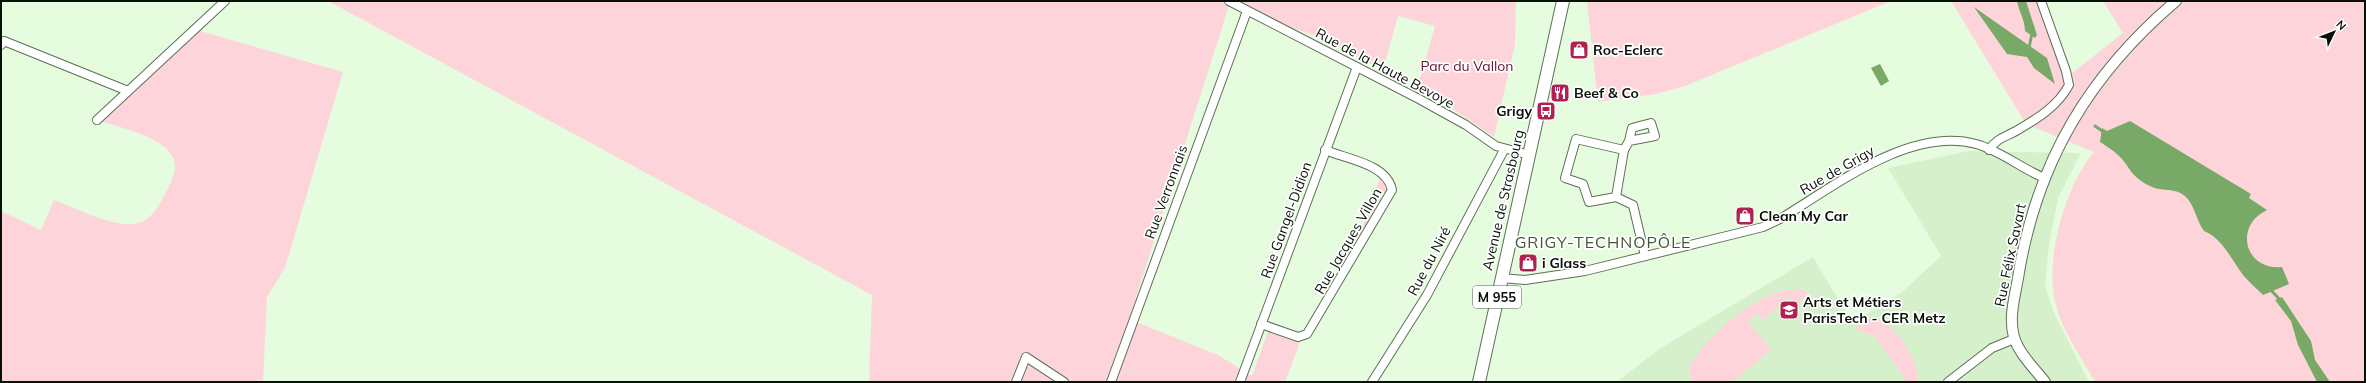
<svg xmlns="http://www.w3.org/2000/svg" width="2366" height="383" font-family="Mulish,sans-serif">
<style>
.built{fill:#d6f0cc}
.green{fill:#fed4db}
.water{fill:#79a966}
.lines{fill:none;stroke-linecap:round;stroke-linejoin:round}
.stream{stroke:#79a966;stroke-width:3}
.minor-casing{stroke:#5d7056;stroke-width:10}
.tertiary-casing{stroke:#5d7056;stroke-width:12}
.primary-casing{stroke:#5d7056;stroke-width:14}
.minor{stroke:#fff;stroke-width:8}
.tertiary{stroke:#fff;stroke-width:10}
.primary{stroke:#fff;stroke-width:12}
.labels{text-anchor:middle;stroke-width:3.5;stroke-linejoin:round;paint-order:stroke}
.shield{fill:#fff;stroke:#535851;stroke-width:1}
.shield-label{font-size:13px;font-weight:bold;fill:#091007}
.poi-label{font-size:14px;font-weight:bold;fill:#091007;stroke:#fff;text-anchor:start}
.park-label{font-size:14px;fill:#61142c;stroke:#fff}
.street-label{font-size:14px;fill:#091007;stroke:#fff}
.quarter-label{font-size:16px;letter-spacing:1px;fill:#43553c;stroke:#fff}
</style>
<rect width="100%" height="100%" fill="#e6fcde"/>
<polygon class="built" points="1969,151 2081,153 2058,198 2049,244 2045,287 2055,315 2089,382 1617,382 1659,349 1813,257 1852,323 1901,293 1941,256 1888,168"/>
<g class="green">
<polygon points="328,1 1516,1 1515,44 1494,137 1418,85 1435,26 1398,16 1383,70 1316,36 1229,6 1129,319 1218,355 1252,376 1268,332 1272,331 1300,342 1285,382 869,382 872,295"/>
<polygon points="1587,1 1891,1 1685,86 1656,94 1598,102"/>
<path d="M1951 1H2044L2071 74 2123 33 2103 1H2365V382H2095C2081 357 2062 331 2055 302 2045 259 2065 186 2094 152L2026 124Z"/>
<path d="M197 30 343 72 285 268 267 297 263 382H1V211L41 230 54 200C76 208 110 226 132 224 148 223 156 211 163 198 168 189 174 178 175 167 177 139 118 127 97 120Z"/>
<polygon points="1381,175 1388,187 1386,194 1381,189 1378,195 1383,200 1381,204 1376,199 1373,205 1377,210 1356,244"/>
<path d="M1793 289H1802L1808 295 1796 304 1792 299 1787 298 1763 320 1757 314 1748 321 1771 350 1732 382H1692L1689 367C1708 335 1755 293 1793 289Z"/>
<path d="M1872 317C1876 318 1882 320 1886 323 1901 336 1919 362 1918 382H1904V376L1874 336 1856 330 1859 323Z"/>
</g>
<g class="water">
<path d="M2017 1H2026L2037 35 2035 38 2025 31C2025 20 2019 12 2017 1Z"/>
<polygon points="1974,7 2047,58 2055,84 2034,68 2027,57 2007,54"/>
<polygon points="1880,64 1889,81 1881,86 1871,68"/>
<path d="M2130 121 2251 194 2249 198 2267 210C2233 226 2245 271 2282 267L2289 284 2263 295C2257 289 2249 282 2243 275 2231 259 2223 239 2204 231 2197 222 2195 207 2187 198 2176 186 2161 193 2148 185 2129 175 2130 166 2118 155 2113 150 2106 146 2100 142L2102 128 2107 131Z"/>
<polygon points="2282,297 2311,341 2315,360 2330,382 2317,382 2298,345 2291,321 2275,300"/>
</g>
<g class="lines">
<g class="stream">
<polyline points="2029,48 2032,33"/>
<polyline points="2095,126 2105,133"/>
<polyline points="2270,289 2281,301"/>
</g>
<g class="minor-casing">
<g id="minor">
<polyline points="1229,1 1419,99 1466,125 1496,146 1529,155"/>
<polyline points="1,45 4,41 128,91"/>
<polyline points="97,120 225,1"/>
<polyline points="1624,150 1629,141 1655,136 1651,123 1632,128 1629,141"/>
<path d="M1989 150C1997 138 2005 137 2016 131 2037 119 2058 106 2069 85L2066 71 2041 1"/>
<polyline points="1616,197 1624,150 1576,139 1565,178 1583,184 1589,202 1616,197 1633,205 1645,256"/>
<path d="M1501 278 1525 280 1585 271 1763 227 1780 219C1833 187 1910 126 1976 144 1999 150 2021 168 2044 178"/>
<path d="M1261 324 1298 337 1307 334 1392 190C1387 164 1347 159 1325 150"/>
<polyline points="1016,382 1026,357 1064,382"/>
<polyline points="1111,382 1247,11"/>
<polyline points="1240,382 1357,67"/>
<polyline points="1372,382 1427,295 1504,150"/>
<polyline points="1948,382 1992,348 2014,339"/>
</g>
</g>
<g class="tertiary-casing">
<path id="tertiary" d="M2045 382C2035 369 2019 354 2014 337 2008 316 2016 293 2019 272 2038 160 2090 74 2176 1"/>
</g>
<g class="primary-casing">
<polyline id="primary" points="1479,382 1563,1"/>
</g>
<use href="#minor" class="minor"/>
<use href="#tertiary" class="tertiary"/>
<use href="#primary" class="primary"/>
</g>
<defs>
<g id="shop-square" transform="scale(1)"><rect x="-9" y="-9" width="18" height="18" rx="4" fill="#b12151" stroke="#fff"/><path d="M-5-2.5h2.3a2.7 3.5 0 0 1 5.4 0H5L5.5 6h-11ZM-1.5-2.5h3a1.5 2.3 0 0 0-3 0Z" fill="#fff"/></g>
<g id="restaurant-square" transform="scale(1)"><rect x="-9" y="-9" width="18" height="18" rx="4" fill="#b12151" stroke="#fff"/><path d="M-5-6h1v4h1v-4h1v4h1v-4h1v5L-1.5 .5V6h-2V.5L-5-1ZM5-6V6H3V1.5H1.5Q1.5-4 5-6Z" fill="#fff"/></g>
<g id="bus-square" transform="scale(1)"><rect x="-9" y="-9" width="18" height="18" rx="4" fill="#b12151" stroke="#fff"/><path d="M-5-6H5V4H4V6H2V4H-2V6H-4V4H-5ZM-3.5-4V0h7V-4ZM-3.5 1.2v1.5H-2V1.2ZM2 1.2v1.5H3.5V1.2Z" fill="#fff"/></g>
<g id="university-square" transform="scale(1)"><rect x="-9" y="-9" width="18" height="18" rx="4" fill="#b12151" stroke="#fff"/><path d="M0-5L7-2L0 1L-7-2ZM-4 1L0 2.5L4 1V4Q0 6-4 4Z" fill="#fff"/></g>
</defs>
<g fill-rule="evenodd">
<use href="#shop-square" x="1579" y="50"/>
<use href="#restaurant-square" x="1560" y="93"/>
<use href="#bus-square" x="1546" y="111"/>
<use href="#shop-square" x="1745" y="216"/>
<use href="#shop-square" x="1528" y="263"/>
<use href="#university-square" x="1789" y="310"/>
</g>
<g class="labels">
<rect class="shield" x="1473" y="286" width="48" height="22" rx="3"/>
<g class="shield-label">
<text x="1497" y="302">M 955</text>
</g>
<g class="poi-label">
<text x="1593" y="55">Roc-Eclerc</text>
<text x="1574" y="98">Beef &amp; Co</text>
<text x="1532" y="116" text-anchor="end">Grigy</text>
<text x="1759" y="221">Clean My Car</text>
<text x="1542" y="268">i Glass</text>
<text x="1803" y="307">Arts et Métiers<tspan x="1803" dy="16">ParisTech - CER Metz</tspan></text>
</g>
<g class="park-label">
<text x="1467" y="71">Parc du Vallon</text>
</g>
<g class="street-label">
<text transform="translate(1385 68) rotate(28)" y="5">Rue de la Haute Bevoye</text>
<text transform="translate(1837 170) rotate(-30)" y="5">Rue de Grigy</text>
<text transform="translate(1166 192) rotate(-70)" y="5">Rue Verronnais</text>
<text transform="translate(1503 200) rotate(-77)" y="5">Avenue de Strasbourg</text>
<text transform="translate(1286 220) rotate(-70)" y="5">Rue Gangel-Didion</text>
<text transform="translate(1348 241) rotate(-60)" y="5">Rue Jacques Villon</text>
<text transform="translate(2010 255) rotate(-78)" y="5">Rue Félix Savart</text>
<text transform="translate(1429 261) rotate(-62)" y="5">Rue du Niré</text>
</g>
<g class="quarter-label">
<text x="1603" y="248">GRIGY-TECHNOPÔLE</text>
</g>
</g>
<rect width="2366" height="383" fill="none" stroke="#091007" stroke-width="4"/>
<g transform="translate(2334 32) rotate(47)" stroke="#ffffff" stroke-width="3" paint-order="stroke">
<path d="M0-3L7 15L0 10L-7 15Z" fill="#091007"/>
<text y="-6" font-size="11" font-weight="bold" text-anchor="middle" fill="#091007">N</text>
</g>
</svg>
